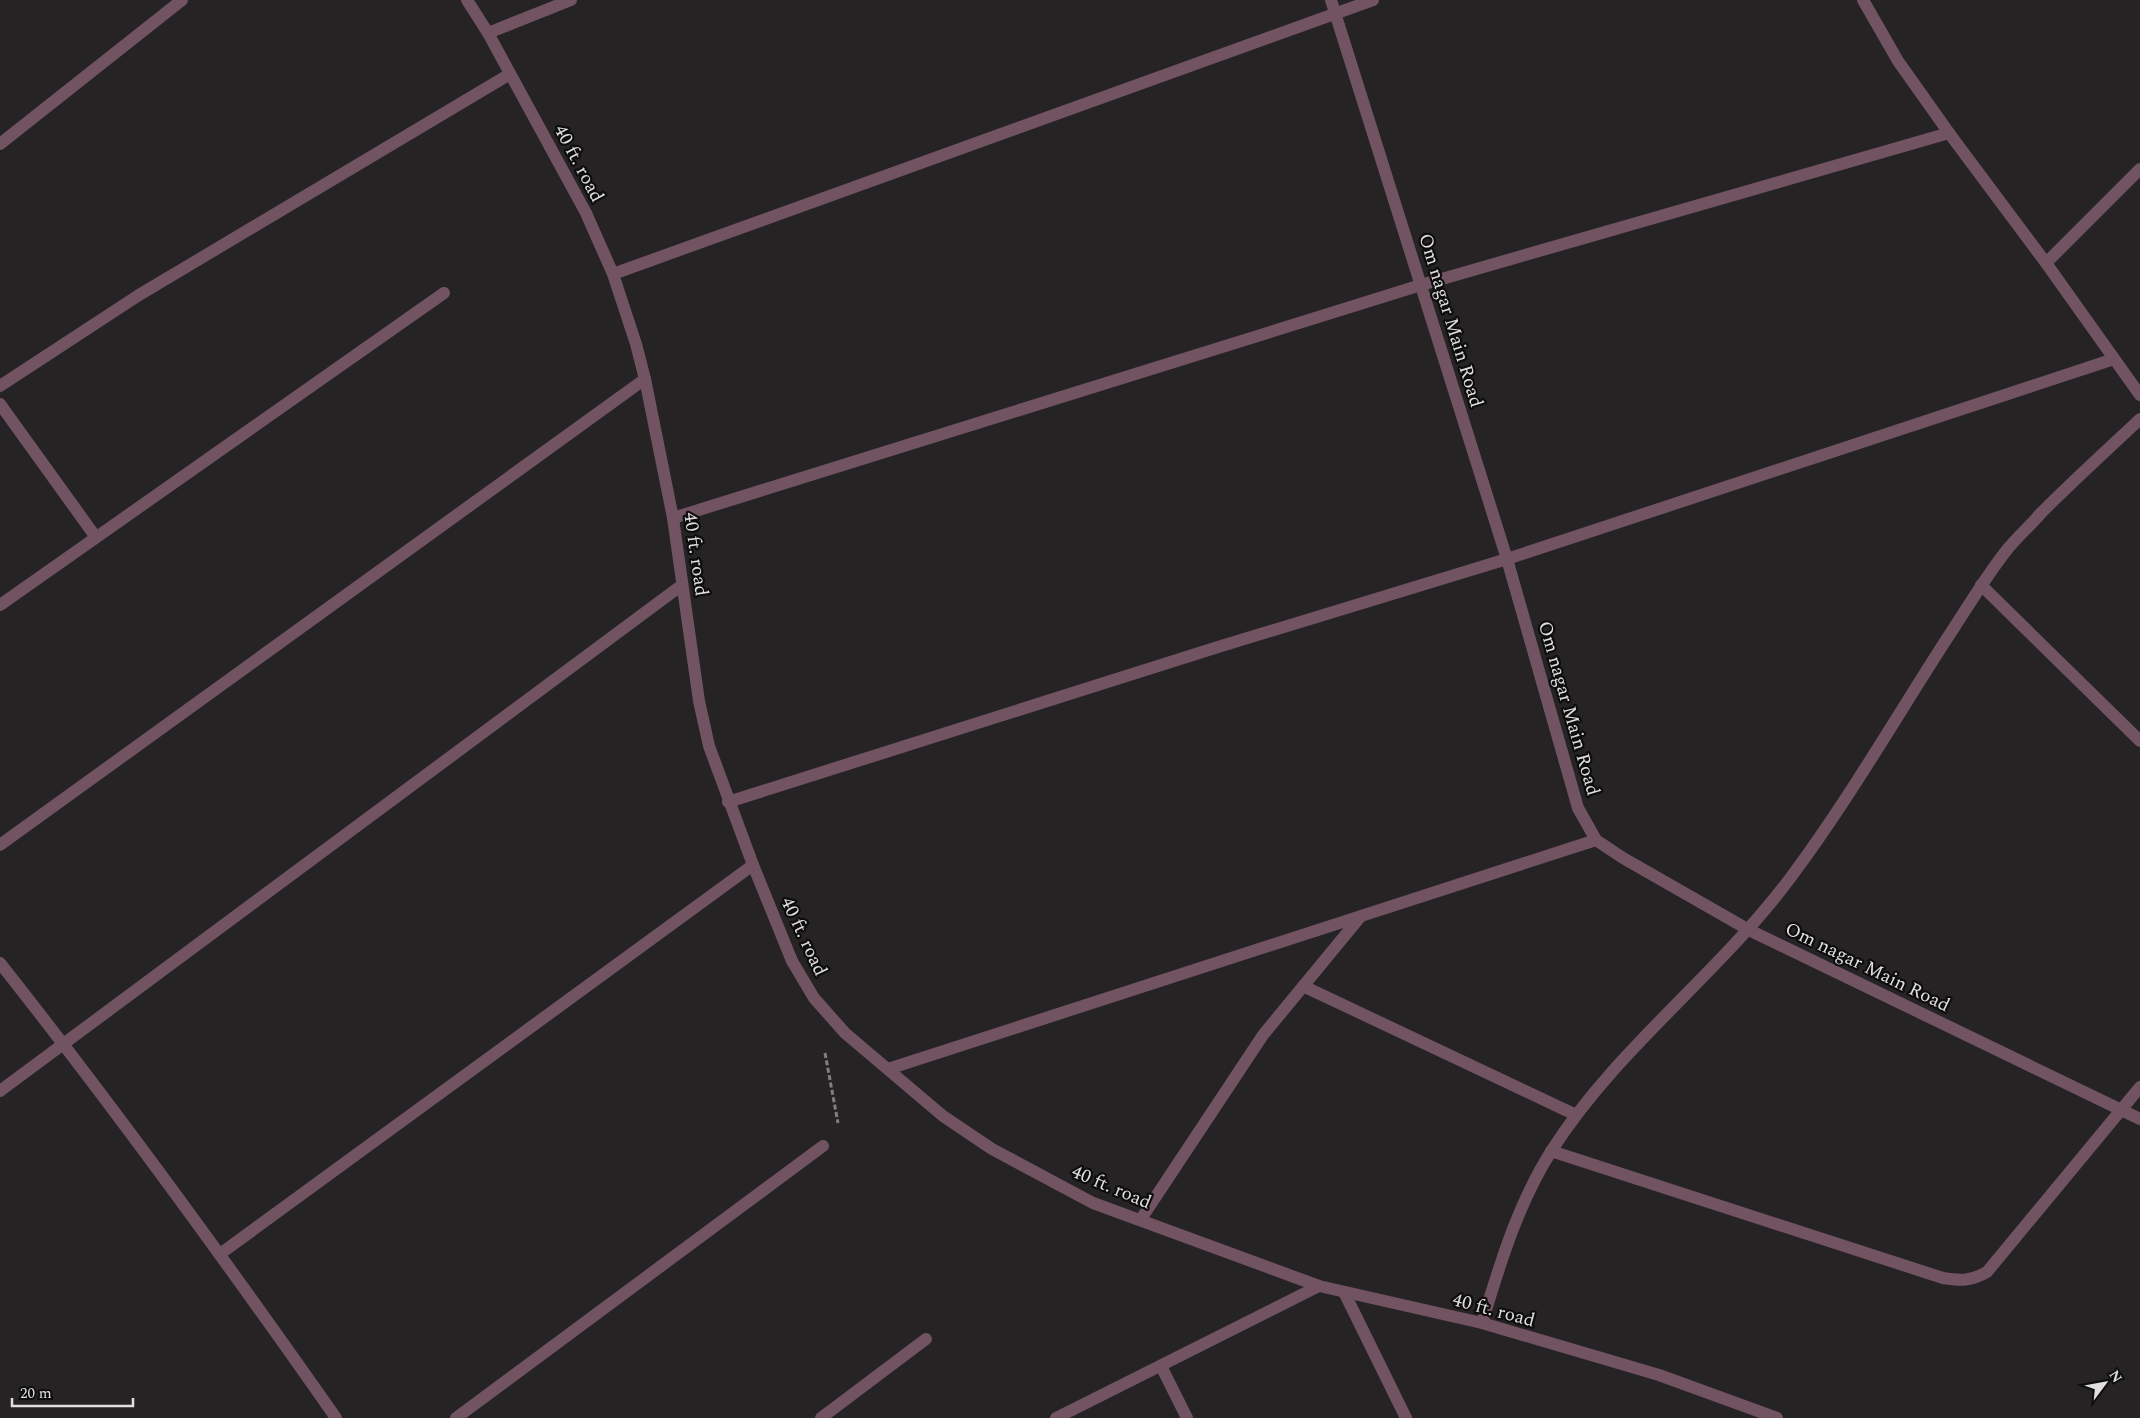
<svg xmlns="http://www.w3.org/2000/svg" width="2140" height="1418" font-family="Spectral,serif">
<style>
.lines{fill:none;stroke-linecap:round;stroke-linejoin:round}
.path{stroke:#817e7f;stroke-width:3;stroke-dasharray:5 2.5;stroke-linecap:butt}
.street{stroke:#725362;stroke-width:12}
.labels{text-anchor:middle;stroke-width:4.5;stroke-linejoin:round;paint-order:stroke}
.street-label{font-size:19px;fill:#e0dedf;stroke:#0e0d0d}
</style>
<rect width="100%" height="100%" fill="#262324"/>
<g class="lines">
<polyline class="path" points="825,1053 838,1123"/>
<g class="street">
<polyline points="467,0 488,33 586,213 613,274 636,344 645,379 673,518 699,701 709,746 753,865 792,961 814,998 845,1033 943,1116 992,1149 1093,1203 1319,1286 1482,1323 1659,1375 1777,1418"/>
<polyline points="1331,0 1507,559 1578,808 1596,840 1623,858 1749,930 2140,1119"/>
<polyline points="1863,0 1898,61 1949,133 2046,263 2140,395"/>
<polyline points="488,33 571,0"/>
<polyline points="0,144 182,0"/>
<polyline points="2046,263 2140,169"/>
<polyline points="613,274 1373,0"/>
<polyline points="0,386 139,295 510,74"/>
<polyline points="0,404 95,536"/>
<polyline points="673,518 1421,285 1949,133"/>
<polyline points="1981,585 2140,741"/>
<polyline points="0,605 444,293"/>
<polyline points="728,802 1218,647 1507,559 2114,359"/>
<polyline points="0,845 645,379"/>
<path d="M0 963C117 1111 228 1264 336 1418"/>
<polyline points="1303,986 1576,1115"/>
<polyline points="888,1069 1596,840"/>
<polyline points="0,1091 682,585"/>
<path d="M1551 1151 1943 1278C1961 1281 1971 1281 1987 1272L2140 1087"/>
<polyline points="1141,1219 1263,1035 1361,916"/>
<polyline points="220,1254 753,865"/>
<polyline points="1345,1294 1406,1418"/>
<path d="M1482 1323C1500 1264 1518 1203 1552 1150 1616 1049 1719 974 1791 877 1847 802 1895 719 1946 640 1966 610 1984 579 2006 551 2017 537 2030 526 2041 513 2073 481 2107 450 2140 419"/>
<polyline points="1161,1366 1187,1418"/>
<polyline points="456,1418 823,1146"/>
<polyline points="821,1418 926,1339"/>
<polyline points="1056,1418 1319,1286"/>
</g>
</g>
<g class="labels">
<g class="street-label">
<text transform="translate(580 163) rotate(62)" y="7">40 ft. road</text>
<text transform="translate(1452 320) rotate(73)" y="7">Om nagar Main Road</text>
<text transform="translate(697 554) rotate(82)" y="7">40 ft. road</text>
<text transform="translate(1570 708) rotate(74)" y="7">Om nagar Main Road</text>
<text transform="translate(805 936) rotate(65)" y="7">40 ft. road</text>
<text transform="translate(1868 966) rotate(26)" y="7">Om nagar Main Road</text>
<text transform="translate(1112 1186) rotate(23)" y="7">40 ft. road</text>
<text transform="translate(1494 1309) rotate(15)" y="7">40 ft. road</text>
</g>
</g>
<g transform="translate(2105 1383) rotate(58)" stroke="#0e0d0d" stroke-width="4" paint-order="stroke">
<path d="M0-4L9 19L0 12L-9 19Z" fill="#e0dedf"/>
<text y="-8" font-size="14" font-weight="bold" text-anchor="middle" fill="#e0dedf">N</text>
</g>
<path d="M12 1398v8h121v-8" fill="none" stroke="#e0dedf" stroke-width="2.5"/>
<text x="20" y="1398" font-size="15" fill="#e0dedf" stroke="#0e0d0d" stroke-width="4" paint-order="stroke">20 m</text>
</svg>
